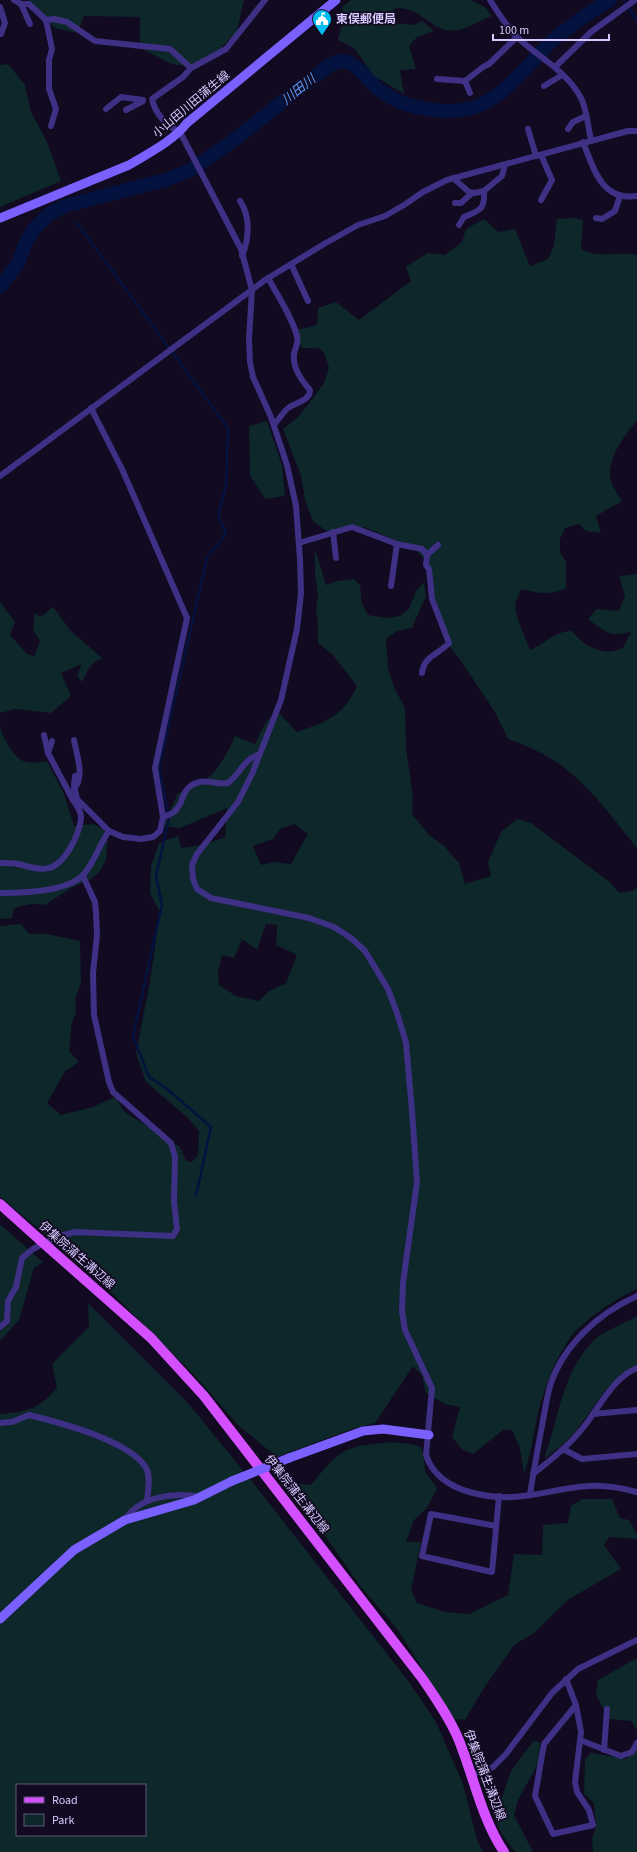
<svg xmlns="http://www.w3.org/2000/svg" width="637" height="1852" font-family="'Source Sans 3','Noto Sans JP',sans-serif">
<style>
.green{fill:#0d272a;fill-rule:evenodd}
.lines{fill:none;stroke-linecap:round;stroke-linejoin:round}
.stream{stroke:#04123f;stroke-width:2.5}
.river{stroke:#04123f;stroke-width:14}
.street{stroke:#3e3084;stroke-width:6}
.secondary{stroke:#7960ff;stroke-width:9}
.primary{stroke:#d450ff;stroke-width:10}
.secondary-bridge{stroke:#7960ff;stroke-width:9}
.primary-bridge{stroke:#d450ff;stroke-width:10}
.labels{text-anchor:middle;stroke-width:3.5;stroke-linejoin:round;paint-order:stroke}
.poi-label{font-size:12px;font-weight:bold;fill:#d6c9ff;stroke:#110a20;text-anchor:start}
.street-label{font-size:12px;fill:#d6c9ff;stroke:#110a20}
.water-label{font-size:13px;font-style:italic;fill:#579bff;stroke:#110a20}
</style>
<rect width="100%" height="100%" fill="#110a20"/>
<g class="green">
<polygon points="28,0 244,0 237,31 207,63 189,67 172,64 140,48 140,17 84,16 77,33 55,28"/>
<path d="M351 0H470L485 7 492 16C481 20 469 28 458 30 432 36 421 3 393 9V23L413 25 422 21 434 31 416 38 409 46 416 69 400 70 404 94 374 76 354 48 338 40 344 16 342 7Z"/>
<polygon points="8,64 25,85 31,112 47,142 61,181 0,207 0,65"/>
<path d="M576 218 583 221 581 249C598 259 618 251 637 255V420C625 436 612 451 610 472 609 482 617 493 622 501L596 516 601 533 586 531 579 524 565 528 560 539V552L566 562V588C550 596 538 593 521 589L515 604 517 617 530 650C544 644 557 630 572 631 585 647 603 657 623 648L631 632C609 637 605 632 588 619L597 609 619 611 625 596 619 576 637 574V848C615 821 593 790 565 768 548 755 528 746 508 739L495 712 459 658 446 642 438 620 427 562 414 548 364 527 348 528 332 535 313 521 305 500 301 476 283 429 299 416 313 398 324 383 329 368 324 352 318 348H302L293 331 317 325 318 308 336 302 359 320 411 281 406 267 428 253 445 255 462 242 466 229 484 219 498 232 515 229 530 266 548 259 554 246 557 219Z"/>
<polygon points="267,421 282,465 285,496 265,499 250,475 249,426"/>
<path d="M315 549 326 585 338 581 354 579 360 585 362 603 368 615 387 618 400 616 409 609 416 591 424 582 426 596 412 628 397 631 386 639 388 669 395 689 405 708 406 748 413 797 412 814 429 835 443 845 459 863 465 884 491 876 488 862 501 832 517 819 531 823 611 883 619 893 632 891 637 888V1289C617 1298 583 1320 570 1338 556 1358 547 1382 540 1405 534 1428 532 1451 524 1474L520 1448 512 1430H503L473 1454 462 1449 452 1437 460 1407 445 1404 426 1393 422 1375 413 1366 375 1423 352 1429 277 1457 239 1426 194 1375 114 1295 58 1245 0 1197V926L21 924 29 934H47L80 941 81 984 75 998 76 1013 72 1022 69 1051 79 1062 65 1071 47 1103 61 1115 93 1107 115 1097 125 1112 180 1147 186 1161 192 1162 198 1155 199 1131 187 1117 146 1082 136 1053 150 982 160 912 150 893 151 866 159 843 178 836 181 848 203 845 225 837 227 808 180 828 163 826 178 793C210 785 222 765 235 736L255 744 266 722 277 711 297 732C327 722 344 715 357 686L333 655 318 643V624L316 609 318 595 315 574ZM294 824 308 834 291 864 274 862 261 865 253 846 273 839 280 829ZM266 924 277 925 276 945 297 955 286 983 269 991 259 1001 236 996 219 985 218 972 222 955 234 958 242 939 257 950Z"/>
<path d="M0 602 15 622 10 635 27 654 34 656 40 641 33 630 35 613 41 617 53 607 71 631 103 659C90 661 88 671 82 682L77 676 82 664 61 673 71 696 51 713 15 709 0 713Z"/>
<path d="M0 727C3 738 12 754 21 760 29 764 39 762 47 761L64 794 74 826 93 824 105 830 108 836 106 860 100 871 91 879 71 888 45 905 33 904 20 906 14 909 12 918 0 919Z"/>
<polygon points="0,1224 43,1262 34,1268 19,1320 0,1341"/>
<path d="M88 1303 188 1403 258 1489 409 1682 436 1722 463 1784 477 1840 483 1852H0V1414C28 1411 37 1411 57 1388L52 1364 89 1327ZM17 1785H145V1835H17Z"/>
<path d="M637 1316V1365C607 1380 598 1403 578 1428 569 1440 556 1450 544 1459 559 1418 561 1376 592 1342 601 1332 625 1323 637 1316Z"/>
<path d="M391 1442 411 1444 421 1447 424 1456 425 1471 437 1488 427 1508 414 1520 406 1542H421L411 1590 417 1603 445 1612 469 1614 508 1595 514 1554 542 1555 543 1525 568 1523 571 1506 582 1499H612L620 1518 629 1520 637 1534V1539L609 1537 604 1545 621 1569 569 1599 534 1633 514 1645 482 1691 465 1720 454 1719 398 1630 361 1587 288 1484 293 1483 311 1485C320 1474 332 1458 345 1451 358 1444 377 1444 391 1442Z"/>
<polygon points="637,1658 637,1730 631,1721 609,1719 596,1695 598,1680"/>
<polygon points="534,1740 540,1743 539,1762 518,1800 514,1815 533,1852 515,1852 501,1833 494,1814 503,1795 511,1771"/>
<polygon points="637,1747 637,1852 593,1852 592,1838 596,1826 594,1803 584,1794 585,1759 591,1753 627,1759 631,1749"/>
</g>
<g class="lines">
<g class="stream">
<polyline points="624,0 626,4"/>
<polyline points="628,7 637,21"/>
<polyline points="77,223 228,428 226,486 218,515 226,534 207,558 159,768 168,812"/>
<polyline points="169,818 156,876 162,905 133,1036 149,1077 167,1089 211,1127 196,1196"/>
</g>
<path class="river" d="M0 287 19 262 25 244 34 229 49 214 64 206 165 180 191 170 234 140 328 66C334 63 342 59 348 62 362 68 370 84 382 92 407 110 449 116 478 106 505 96 530 62 551 42 568 27 590 12 610 0"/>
<g class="street">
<polyline points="14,0 21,4 29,4 46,20 54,19 67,22 95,41 170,49 191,68"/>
<path d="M265 0 226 49 191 68 183 77 152 99C155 113 166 126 180 132L241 249 252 290 249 339 250 362 253 377 271 417 287 465 296 506 300 559 301 593 297 629 281 700 252 774 238 802 197 854 192 865 193 879 197 889 211 898 309 918 334 927 351 938 365 951 388 989 398 1016 406 1043 412 1111 417 1182 403 1283 402 1311 405 1330 432 1388 426 1455C439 1495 496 1501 531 1495 551 1492 569 1487 589 1486 605 1485 622 1488 637 1492"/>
<path d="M490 0C498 13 506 26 517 37 538 57 567 71 581 98 587 110 588 127 591 140"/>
<polyline points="21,4 30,24"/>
<polyline points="0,7 5,23 1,34"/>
<polyline points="46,20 52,49 49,60 49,89 56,109 51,126"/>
<polyline points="555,67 591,32 635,0"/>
<polyline points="437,79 465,81 483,67 489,64 517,37"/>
<polyline points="465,81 470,93"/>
<polyline points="544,86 562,75"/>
<polyline points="106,109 121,97 143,100"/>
<polyline points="126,110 143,101"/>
<polyline points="528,129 536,156"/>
<polyline points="568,129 573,122 586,116"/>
<path d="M583 142C594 169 601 201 637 196"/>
<polyline points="453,178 469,192 475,193 484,191 502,176 505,165"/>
<polyline points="541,200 552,180 541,155"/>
<path d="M240 201C251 217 249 239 242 256"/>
<polyline points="455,203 461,203 472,193"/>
<polyline points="596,218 602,219 615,211 620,196"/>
<path d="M459 225 464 217C480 210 485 210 484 191"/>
<polyline points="291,264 308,301"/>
<path d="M268 278C277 294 293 319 297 336 299 343 295 348 294 354 292 368 302 381 310 390 310 402 294 402 287 409 282 414 278 420 274 425"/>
<polyline points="0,476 265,280 324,244 358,225 385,216 404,205 423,192 447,180 628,131 637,131"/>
<polyline points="333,532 336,558"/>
<polyline points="299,543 352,527 397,544 422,549 427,555 438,545"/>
<polyline points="391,586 397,544"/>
<path d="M422 673C424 656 438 655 449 643L432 599 429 569 426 565 427 555"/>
<polyline points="44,735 48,753"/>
<path d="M74 740C77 756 85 777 74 789"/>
<polyline points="52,741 48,753 73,800"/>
<polyline points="75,776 74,786 77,799"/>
<path d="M163 817C167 815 171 815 174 812 186 802 179 787 200 782 209 780 218 785 228 783 239 775 245 758 258 755"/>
<path d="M0 863C6 863 13 863 18 864 28 866 39 871 49 868 65 864 79 835 81 819 82 812 77 806 73 800L77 799 109 831 123 837 141 839 153 837 160 831 163 817 155 768 187 618 122 469 91 408"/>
<path d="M0 893C21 893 69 892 84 874 95 861 99 845 109 831"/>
<polyline points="0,1327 7,1321 8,1301 16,1287 22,1258 33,1249 56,1237 75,1232 173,1236 177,1229 174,1201 175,1157 171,1143 113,1092 109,1082 94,1015 93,973 97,935 96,913 95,902 83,876"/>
<path d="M593 1414C605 1397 617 1376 637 1368"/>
<path d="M0 1423 12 1422 29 1415C58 1422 130 1441 146 1468 151 1477 148 1491 147 1501"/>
<polyline points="563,1449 582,1459 637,1454"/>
<path d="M533 1474C556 1456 577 1439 593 1414L637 1410"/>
<path d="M530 1495C533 1474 537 1453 541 1431 544 1416 546 1401 550 1386 563 1345 599 1313 637 1296"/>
<path d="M125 1520C139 1496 175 1492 200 1497"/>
<polyline points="496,1526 431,1514 422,1556 492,1572 499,1496"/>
<polyline points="566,1679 576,1705 581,1732 575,1782 577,1792 589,1810 593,1825 553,1834 535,1796 544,1744 576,1705"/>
<polyline points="580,1740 621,1756 632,1752 637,1743"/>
<polyline points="604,1750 607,1709"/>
<polyline points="471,1775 493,1767 506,1754 552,1693 578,1669 637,1640"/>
</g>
<g class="secondary">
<path d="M0 218 129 165C149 153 173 141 187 123L336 0"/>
<polyline points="289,1458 363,1431 383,1429 429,1435"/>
<polyline points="0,1619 74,1550 125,1520 194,1500 232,1481"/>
</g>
<g class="primary">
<polyline points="0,1204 39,1239"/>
<path d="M49 1248 151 1338 204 1396 422 1678C435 1697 449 1717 458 1738 474 1777 481 1817 504 1852"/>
</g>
<polyline class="secondary-bridge" points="232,1481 289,1458"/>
<polyline class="primary-bridge" points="39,1239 49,1248"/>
</g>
<defs>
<g id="civic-pin" transform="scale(1)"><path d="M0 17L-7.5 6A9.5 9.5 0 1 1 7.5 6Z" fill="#00bcf4" stroke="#110a20"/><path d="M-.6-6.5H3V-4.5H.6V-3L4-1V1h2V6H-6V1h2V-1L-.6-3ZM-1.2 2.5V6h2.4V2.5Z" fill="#fff"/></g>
</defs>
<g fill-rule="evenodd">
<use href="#civic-pin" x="322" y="19"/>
</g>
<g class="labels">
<g class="poi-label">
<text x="336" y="23">東俣郵便局</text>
</g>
<g class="street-label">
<text transform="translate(191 104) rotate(-40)" y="4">小山田川田蒲生線</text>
<text transform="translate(77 1255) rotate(41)" y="4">伊集院蒲生溝辺線</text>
<text transform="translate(297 1494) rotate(52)" y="4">伊集院蒲生溝辺線</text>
<text transform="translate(485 1775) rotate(69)" y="4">伊集院蒲生溝辺線</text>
</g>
<g class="water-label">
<text transform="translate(298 89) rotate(-39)" y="5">川田川</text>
</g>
</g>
<rect x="16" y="1784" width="130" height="52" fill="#110a20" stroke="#605679"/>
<rect x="24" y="1797" width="20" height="6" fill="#d450ff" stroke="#605679"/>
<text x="52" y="1804" font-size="12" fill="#d6c9ff">Road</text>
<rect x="24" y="1814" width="20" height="12" fill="#0d272a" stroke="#605679"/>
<text x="52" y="1824" font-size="12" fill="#d6c9ff">Park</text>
<path d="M493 34v6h116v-6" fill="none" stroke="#d6c9ff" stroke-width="2"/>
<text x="499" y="34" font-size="12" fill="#d6c9ff" stroke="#110a20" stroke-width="3" paint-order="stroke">100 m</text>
</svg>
